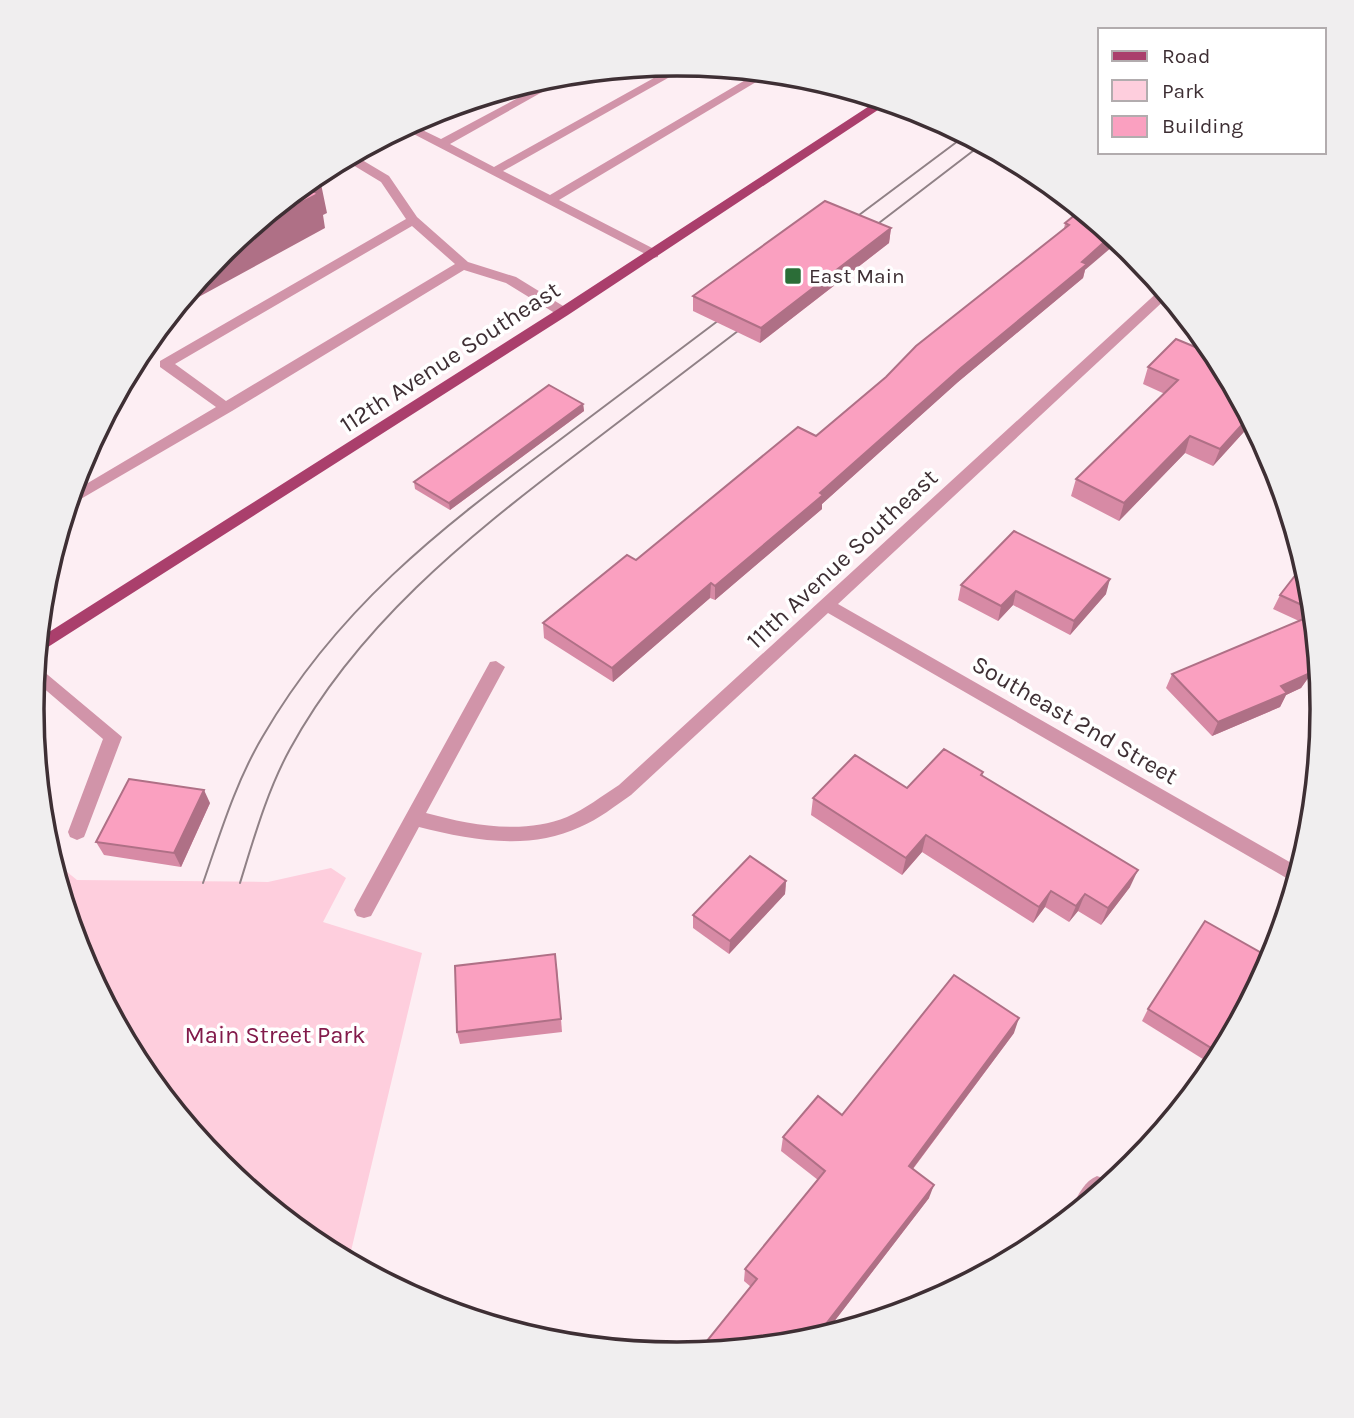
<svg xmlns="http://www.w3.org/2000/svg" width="1354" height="1418" font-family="Karla,sans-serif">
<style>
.green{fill:#fecedd}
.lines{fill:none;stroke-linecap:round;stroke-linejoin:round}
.minor{fill:#d194a9;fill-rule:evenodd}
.major{fill:#aa3f6c;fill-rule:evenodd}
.tram{stroke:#908186;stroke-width:2}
.wall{fill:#d78aa5}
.shaded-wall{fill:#af7086}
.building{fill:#faa0c0;stroke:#af7086;stroke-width:2}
.poi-dot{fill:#2b6d37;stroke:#fff;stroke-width:2.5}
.labels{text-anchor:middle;stroke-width:7;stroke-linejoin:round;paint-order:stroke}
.far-poi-label{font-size:21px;fill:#3e2f34;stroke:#fff;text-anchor:start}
.street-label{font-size:24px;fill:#3e2f34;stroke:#fff}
.park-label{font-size:24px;fill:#821b4b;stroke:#fff}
.rim{fill:none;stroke:#3e2f34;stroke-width:3.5}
</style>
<rect width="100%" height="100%" fill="#fdeef3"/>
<polygon class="green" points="51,859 77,880 268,882 331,868 346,878 323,922 422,953 351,1251 373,1275 318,1245 220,1165 140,1067 80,956"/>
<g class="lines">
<g class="minor">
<polygon points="679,64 691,65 503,171 550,195 759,72 771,73 559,200 658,251 658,257 653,258 402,128 410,124 441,139 561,75 576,73 450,144 494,167"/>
<path d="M352 154 389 176 417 217 468 262 516 277 568 309V315H558L506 283 464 270 232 411 67 507 71 493 216 407 160 367V361L406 219 381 182 343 159ZM412 226 455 264 226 401 175 364Z"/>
<path d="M1161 289 1169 296 838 604 1300 868 1295 883 828 613 631 795C615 806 599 819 580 827 529 851 471 840 419 827L371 916 364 918 357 916 354 910 357 904 490 662 496 661 505 667 426 813C470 825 523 835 567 817 585 809 602 796 619 785Z"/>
<polygon points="36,665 122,737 86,832 84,837 77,840 70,837 68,832 103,739 34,680"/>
<path d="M1097 1176 1105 1179 1108 1186 1076 1213 1073 1206C1078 1194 1085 1181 1097 1176Z"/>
</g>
<polygon class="major" points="880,99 890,102 568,315 37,654 38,639 558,309"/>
<g class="tram">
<polyline points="843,227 966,135"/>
<polyline points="862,236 982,144"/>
<path d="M203 883C220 834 236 781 263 736 336 610 438 530 553 445 612 400 672 356 731 311"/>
<path d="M240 883C254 838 267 791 290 749 357 626 465 539 574 456 633 411 692 366 751 321"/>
</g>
</g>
<g class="wall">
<polygon points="1081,210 1085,270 1083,278 958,382 822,504 822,509 715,600 710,598 613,682 544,638 543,623 816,436 1064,229 1065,223"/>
<polygon points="891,228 889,243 760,343 693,311 693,296"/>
<polygon points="1200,349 1214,351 1252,423 1213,466 1185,453 1119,521 1071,496 1076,479 1165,394 1143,384 1148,367"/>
<polygon points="583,404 584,411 450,510 415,489 414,482"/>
<polygon points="1310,583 1318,664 1301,688 1286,695 1280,707 1212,736 1166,688 1172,674 1299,621 1273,609 1280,595"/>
<polygon points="961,585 1106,594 1070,635 1013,605 998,621 958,600"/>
<polygon points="983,772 982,776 1130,887 1101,925 1078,911 1069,922 1045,907 1033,923 922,852 902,875 811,815 813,798 907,788"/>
<polygon points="210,803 181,867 104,855 96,842"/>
<polygon points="786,881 785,894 729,954 693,928 693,915"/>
<polygon points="1272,959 1214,1066 1142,1021 1148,1009"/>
<polygon points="557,967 562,1032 460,1044 457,1032"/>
<polygon points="1014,1033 913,1169 929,1198 823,1336 803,1342 751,1287 744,1281 745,1269 818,1180 781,1151 783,1137 842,1115"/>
</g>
<g class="shaded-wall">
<polygon points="320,179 327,213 323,215 325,228 173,311 221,252 305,186"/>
<polygon points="891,228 889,243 760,343 761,328"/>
<polygon points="1112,235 1119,241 1085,270 1083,278 958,382 822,504 822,509 715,600 715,586"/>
<polygon points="130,370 135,382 118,392"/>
<polygon points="116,395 119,402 110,407"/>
<polygon points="583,404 584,411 450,510 449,503"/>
<polygon points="1249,417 1252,423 1213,466 1220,449"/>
<polygon points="1190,436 1185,453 1119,521 1124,503"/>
<polygon points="1110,579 1106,594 1070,635 1074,621"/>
<polygon points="711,583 710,598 613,682 612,668"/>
<polygon points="1016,591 1013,605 998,621 1001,606"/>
<polygon points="1318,660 1318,664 1301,688 1286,695 1280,707 1212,736 1218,722 1281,686"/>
<polygon points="204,790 210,803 181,867 174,853"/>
<polygon points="926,835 922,852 902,875 906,858"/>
<polygon points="1138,870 1130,887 1101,925 1108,908"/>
<polygon points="786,881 785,894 729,954 730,941"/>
<polygon points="1051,891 1045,907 1033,923 1039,907"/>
<polygon points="1085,894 1078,911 1069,922 1076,906"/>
<polygon points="1019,1018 1014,1033 905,1179 909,1166"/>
<polygon points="934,1185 929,1198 823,1336 815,1338"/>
</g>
<g class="building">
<polygon points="314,176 320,179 305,186 318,194 246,231"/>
<polygon points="825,201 891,228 761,328 693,296"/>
<polygon points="1081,210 1112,235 1082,262 1087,264 961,368 820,493 823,495 715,586 711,583 612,668 543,623 627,555 636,560 798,427 816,436 886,377 916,346 1069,225 1065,223"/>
<polygon points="1176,339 1200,349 1207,342 1214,351 1249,417 1220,449 1190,436 1124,503 1076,479 1178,380 1148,367"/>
<polygon points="549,385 583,404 449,503 414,482"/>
<polygon points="1014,531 1110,579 1074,621 1016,591 1001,606 961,585"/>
<polygon points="1304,564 1310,583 1313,610 1280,595"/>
<polygon points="1313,615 1318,660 1308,674 1281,686 1287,693 1218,722 1172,674"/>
<polygon points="944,749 983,772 981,775 1138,870 1108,908 1085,894 1076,906 1051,891 1039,907 926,835 906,858 813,798 855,755 907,788"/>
<polygon points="129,779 204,790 174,853 96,842"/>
<polygon points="750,856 786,881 730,941 693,915"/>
<polygon points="1205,921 1272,959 1221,1054 1148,1009"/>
<polygon points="555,954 561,1019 457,1032 455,966"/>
<polygon points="954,975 1019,1018 909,1166 934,1185 815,1338 803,1342 698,1352 757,1279 745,1269 825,1171 783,1137 818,1096 842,1115"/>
</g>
<rect class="poi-dot" x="784" y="267" width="18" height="18" rx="3.5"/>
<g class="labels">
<g class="far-poi-label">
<text x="809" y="283">East Main</text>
</g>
<g class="street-label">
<text transform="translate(450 357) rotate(-33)" y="8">112th Avenue Southeast</text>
<text transform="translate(842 559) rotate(-43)" y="8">111th Avenue Southeast</text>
<text transform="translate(1075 720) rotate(30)" y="8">Southeast 2nd Street</text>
</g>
<g class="park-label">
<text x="275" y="1043">Main Street Park</text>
</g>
</g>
<path d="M0 0H1354V1418H0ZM44 709a633 633 0 1 1 1266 0a633 633 0 1 1-1266 0Z" fill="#f0eeef" fill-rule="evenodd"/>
<path class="rim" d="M44 709a633 633 0 1 1 1266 0a633 633 0 1 1-1266 0Z"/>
<rect x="1098" y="28" width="228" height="126" fill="#ffffff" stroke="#b2acae" stroke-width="2"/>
<rect x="1112" y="51" width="35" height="10" fill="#aa3f6c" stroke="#b2acae" stroke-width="2"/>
<text x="1162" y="63" font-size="21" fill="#3e2f34">Road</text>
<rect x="1112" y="80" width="35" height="21" fill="#fecedd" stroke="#b2acae" stroke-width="2"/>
<text x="1162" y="98" font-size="21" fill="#3e2f34">Park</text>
<rect x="1112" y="116" width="35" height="21" fill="#faa0c0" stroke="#b2acae" stroke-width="2"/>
<text x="1162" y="133" font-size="21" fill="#3e2f34">Building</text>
</svg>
